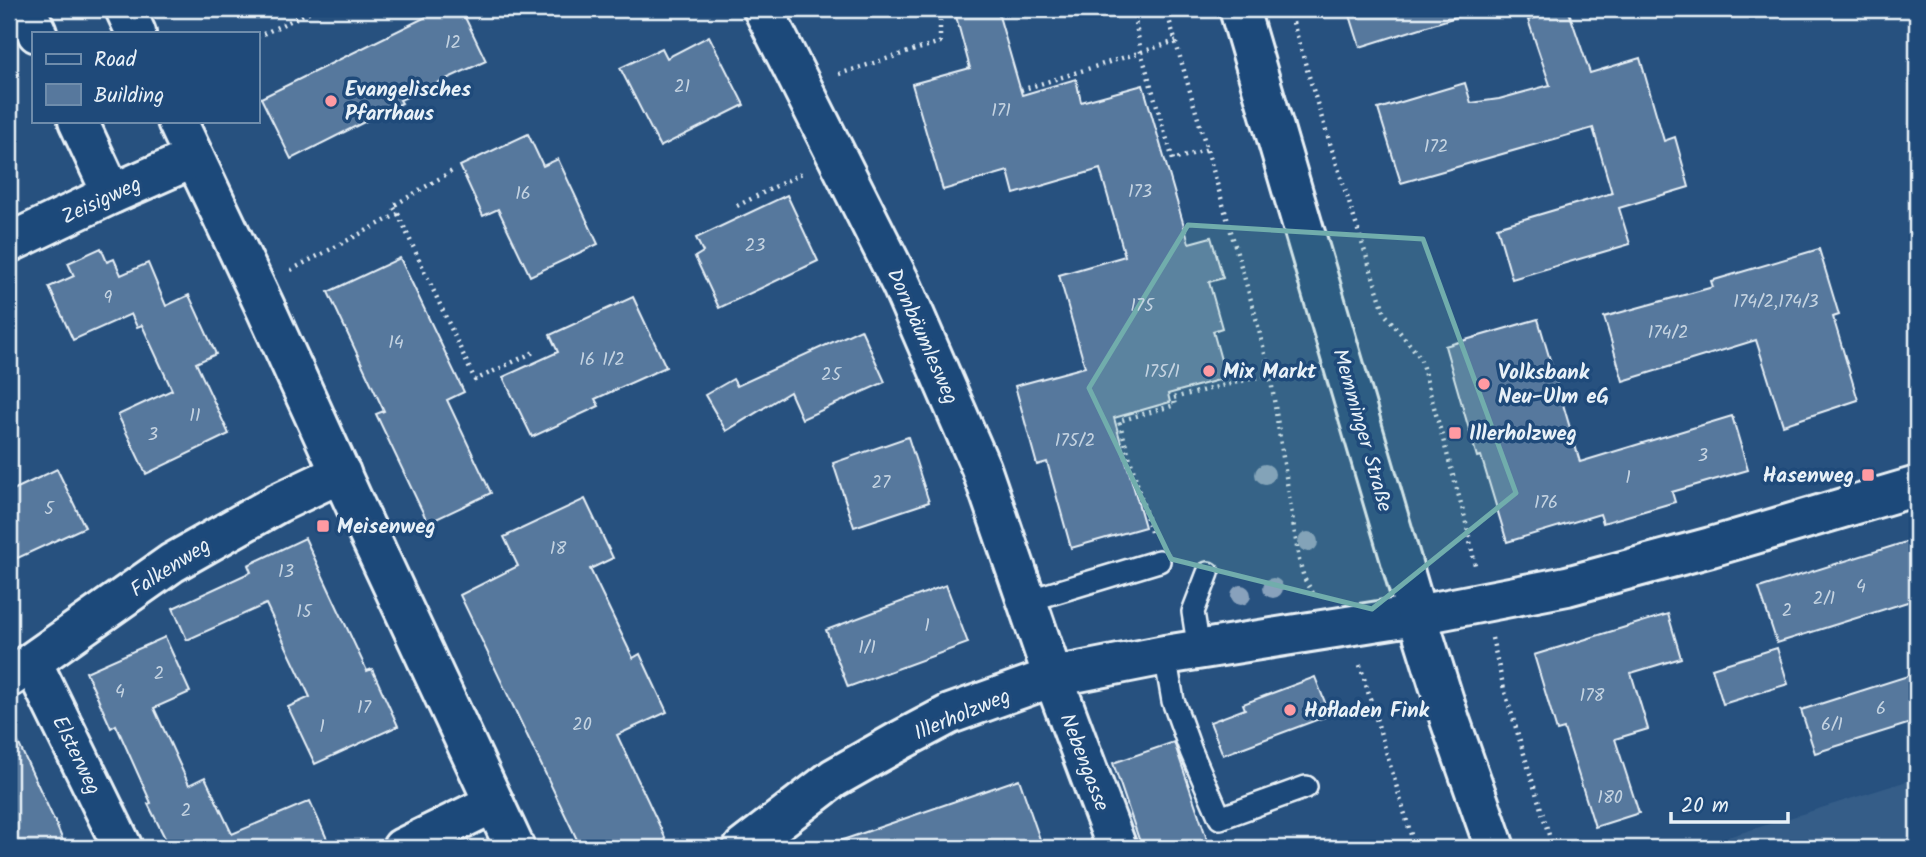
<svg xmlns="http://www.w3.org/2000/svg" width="1926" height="857" font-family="Kalam,sans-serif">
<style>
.built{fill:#355d88}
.building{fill:#57789d;stroke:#e8f1f8;stroke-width:2}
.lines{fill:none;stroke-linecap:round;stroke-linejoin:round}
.service-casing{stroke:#e8f1f8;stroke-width:26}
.minor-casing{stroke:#e8f1f8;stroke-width:44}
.secondary-casing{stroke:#e8f1f8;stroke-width:44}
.path{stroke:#e8f1f8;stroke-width:4.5;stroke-dasharray:2 5;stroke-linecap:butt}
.service{stroke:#1f4a7a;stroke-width:21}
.minor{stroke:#1f4a7a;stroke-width:38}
.secondary{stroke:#1f4a7a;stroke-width:38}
.tree{fill:#88a1bc}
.marked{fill:#71adac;fill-opacity:0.2;stroke:#71adac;stroke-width:5;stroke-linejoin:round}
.poi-dot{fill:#ff9aa2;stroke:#1f4a7a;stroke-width:2.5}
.labels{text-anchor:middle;stroke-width:7;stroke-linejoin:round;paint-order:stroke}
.number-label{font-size:18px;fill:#c4d3e1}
.poi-label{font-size:21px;font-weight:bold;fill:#e8f1f8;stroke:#1f4a7a;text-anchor:start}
.street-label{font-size:21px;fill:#e8f1f8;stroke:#1f4a7a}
</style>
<rect width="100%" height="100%" fill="#27517f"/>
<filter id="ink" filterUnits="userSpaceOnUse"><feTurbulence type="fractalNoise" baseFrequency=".0143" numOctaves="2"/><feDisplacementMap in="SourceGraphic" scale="14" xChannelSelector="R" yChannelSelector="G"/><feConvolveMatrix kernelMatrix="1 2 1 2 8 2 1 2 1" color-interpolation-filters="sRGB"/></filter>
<g filter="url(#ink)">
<polygon class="built" points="1917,778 1917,848 1693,848"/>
<g class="building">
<polygon points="442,9 461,9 486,61 400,100 402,103 291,159 261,98"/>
<polygon points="954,9 997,9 1022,95 1076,79 1081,102 1143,85 1189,243 1211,237 1223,278 1209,282 1222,328 1213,331 1226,378 1168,394 1170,402 1114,418 1145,527 1071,548 1047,462 1037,465 1015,386 1085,367 1059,275 1125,256 1100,169 1014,194 1008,171 943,190 912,84 970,68"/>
<polygon points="1348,9 1458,9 1459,16 1360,47"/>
<polygon points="1563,9 1568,9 1590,73 1640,58 1664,141 1675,137 1689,187 1619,208 1630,244 1512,279 1497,227 1612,193 1593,128 1401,183 1378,109 1465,83 1471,103 1499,99 1550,85 1528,20"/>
<polygon points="709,36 744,105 660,147 620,68 662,48 667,58"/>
<polygon points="528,134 543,166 558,159 598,244 530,276 498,209 483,216 460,166"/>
<polygon points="787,195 818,261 719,308 695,257 703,252 696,238"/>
<polygon points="101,248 107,262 114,259 121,275 148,263 166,306 189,295 216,354 196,363 229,434 146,474 118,415 172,390 142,325 137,327 131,314 73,340 49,287 74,276 68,263"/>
<polygon points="1819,249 1839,315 1833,317 1858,400 1783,425 1756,340 1623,381 1604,317 1713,287 1711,281"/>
<polygon points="400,258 464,392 447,400 491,493 428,523 376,414 384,411 328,292"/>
<polygon points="633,297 666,367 595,399 599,406 532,437 503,377 558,352 550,335"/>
<polygon points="1538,319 1580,462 1732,416 1748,470 1672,492 1675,502 1603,523 1600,514 1507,542 1481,456 1477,457 1445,346"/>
<polygon points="861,329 885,382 802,419 790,392 726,431 705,395 733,379 737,386"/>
<polygon points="908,437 929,502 854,527 833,463"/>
<polygon points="57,469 85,527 9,562 9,492"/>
<polygon points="585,499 613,558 590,569 633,658 640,654 667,712 617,735 670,848 581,848 460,595 518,566 504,537"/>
<polygon points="305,538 367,671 372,669 398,726 315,764 288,707 310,697 266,604 187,640 173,608 251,572 248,565"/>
<polygon points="1909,541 1917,569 1917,599 1777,643 1759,588"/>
<polygon points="946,585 968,643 848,687 826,630"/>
<polygon points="1668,614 1681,658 1631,673 1648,729 1615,739 1639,813 1595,827 1564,729 1557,731 1534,655"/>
<polygon points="165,637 190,692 154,708 189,785 205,777 232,834 310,801 327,839 306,848 170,848 148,804 151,803 116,725 111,728 86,672"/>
<polygon points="1777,648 1788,684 1723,704 1712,668"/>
<polygon points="1917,673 1917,721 1815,753 1801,710"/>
<polygon points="1315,677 1330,715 1223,755 1210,722 1245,709 1243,704"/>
<polygon points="9,723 56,824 66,848 9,848"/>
<polygon points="1174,742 1178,754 1210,848 1142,848 1113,763"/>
<polygon points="1019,779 1043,848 835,848 834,843"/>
</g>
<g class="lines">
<g class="service-casing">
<g id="service">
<polyline points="1027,601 1159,561"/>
<polyline points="1199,650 1193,612 1208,573"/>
<polyline points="1165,655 1173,701 1191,751 1220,818 1306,787"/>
</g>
</g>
<g class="minor-casing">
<g id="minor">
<polyline points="26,9 37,33"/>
<polyline points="125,9 136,33"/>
<polyline points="763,9 902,286 981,468 1053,677 1117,848"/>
<polyline points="78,121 112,194"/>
<polyline points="177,121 265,307 355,505 515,848"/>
<polyline points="9,243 112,194 194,158"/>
<polyline points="32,662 123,848"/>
<polyline points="9,678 172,563 278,503 341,473"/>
<polyline points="402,848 494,803"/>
<polyline points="743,848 834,778 901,740 950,714 1053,677 1165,655 1417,615 1567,586 1711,547 1917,486"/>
</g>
</g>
<g class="secondary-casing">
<polyline id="secondary" points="1239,9 1417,615 1450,720 1495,848"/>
</g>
<g class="path">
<polyline points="1133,9 1141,52 1173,160 1208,149"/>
<polyline points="1166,9 1255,314 1270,374 1299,560 1304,578 1313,593"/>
<polyline points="1289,9 1317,103 1385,314 1420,357 1465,518 1475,565"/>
<polyline points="257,37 315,9"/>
<polyline points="839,74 940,42 940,9"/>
<polyline points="1021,90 1176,41"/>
<polyline points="737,206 802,173"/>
<polyline points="398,214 475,380 534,352"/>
<polyline points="291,270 398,214 393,206 452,171"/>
<polyline points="1151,532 1119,421 1175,405 1173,398 1270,374"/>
<polyline points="1492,638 1504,689 1553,848"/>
<polyline points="1360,665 1415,848"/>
</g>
<use href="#service" class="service"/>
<use href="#minor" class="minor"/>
<use href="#secondary" class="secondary"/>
</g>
<g class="tree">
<circle cx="1265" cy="474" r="10"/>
<circle cx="1308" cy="542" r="10"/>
<circle cx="1273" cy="588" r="10"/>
<circle cx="1241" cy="595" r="10"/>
</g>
</g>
<path class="marked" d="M1188 225 1423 239 1516 493 1372 609 1171 559 1089 388Z"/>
<g class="poi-dot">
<circle cx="331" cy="101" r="7"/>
<circle cx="1209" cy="371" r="7"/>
<circle cx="1484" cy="384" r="7"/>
<rect x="1448" y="426" width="14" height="14" rx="3.5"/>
<rect x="1861" y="468" width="14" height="14" rx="3.5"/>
<rect x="316" y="519" width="14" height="14" rx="3.5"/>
<circle cx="1290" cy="710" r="7"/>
</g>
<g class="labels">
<g class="number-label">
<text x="453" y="48">12</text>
<text x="682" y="92">21</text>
<text x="1001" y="116">171</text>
<text x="1436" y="152">172</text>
<text x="1140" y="197">173</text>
<text x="523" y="199">16</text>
<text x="755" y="251">23</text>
<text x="108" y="303">9</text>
<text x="1776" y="307">174/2,174/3</text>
<text x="1142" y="311">175</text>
<text x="1668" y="338">174/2</text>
<text x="396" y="348">14</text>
<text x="602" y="365">16 1/2</text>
<text x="1162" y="377">175/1</text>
<text x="831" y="380">25</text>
<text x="195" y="421">11</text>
<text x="153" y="440">3</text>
<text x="1075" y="446">175/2</text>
<text x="1703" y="461">3</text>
<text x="1628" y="483">1</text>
<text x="881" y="488">27</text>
<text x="1546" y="508">176</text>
<text x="49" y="514">5</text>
<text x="558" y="554">18</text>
<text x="286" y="577">13</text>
<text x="1861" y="592">4</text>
<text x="1824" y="604">2/1</text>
<text x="1787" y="616">2</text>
<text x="304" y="617">15</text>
<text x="927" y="631">1</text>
<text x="867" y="653">1/1</text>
<text x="159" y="679">2</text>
<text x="120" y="697">4</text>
<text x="1592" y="701">178</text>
<text x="364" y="713">17</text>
<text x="1881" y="714">6</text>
<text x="582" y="730">20</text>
<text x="1832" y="730">6/1</text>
<text x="322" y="732">1</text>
<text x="1610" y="803">180</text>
<text x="186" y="816">2</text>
</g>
<g class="poi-label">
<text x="345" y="96">Evangelisches<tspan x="345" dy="24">Pfarrhaus</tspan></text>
<text x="1223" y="378">Mix Markt</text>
<text x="1498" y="379">Volksbank<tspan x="1498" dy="24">Neu-Ulm eG</tspan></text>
<text x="1469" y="440">Illerholzweg</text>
<text x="1854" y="482" text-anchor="end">Hasenweg</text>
<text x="337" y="533">Meisenweg</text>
<text x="1304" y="717">Hofladen Fink</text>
</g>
<g class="street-label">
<text transform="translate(101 200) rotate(-25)" y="7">Zeisigweg</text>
<text transform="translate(923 336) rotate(66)" y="7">Dornbäumlesweg</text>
<text transform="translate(1363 430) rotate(74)" y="7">Memminger Straße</text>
<text transform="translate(170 567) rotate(-33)" y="7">Falkenweg</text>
<text transform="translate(962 714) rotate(-23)" y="7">Illerholzweg</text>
<text transform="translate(77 755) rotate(64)" y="7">Elsterweg</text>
<text transform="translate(1085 762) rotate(69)" y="7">Nebengasse</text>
</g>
</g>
<rect width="1926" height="857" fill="none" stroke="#1f4a7a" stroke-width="35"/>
<rect x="18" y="18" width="1891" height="822" fill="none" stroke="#e8f1f8" stroke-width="2.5" filter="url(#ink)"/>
<rect x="32" y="32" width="228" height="91" fill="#1f4a7a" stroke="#6f8dac" stroke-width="2"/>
<rect x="46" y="54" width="35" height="10" fill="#1f4a7a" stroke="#6f8dac" stroke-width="2"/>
<text x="94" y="66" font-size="21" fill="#e8f1f8">Road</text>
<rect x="46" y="84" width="35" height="21" fill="#57789d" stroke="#6f8dac" stroke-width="2"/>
<text x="94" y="102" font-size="21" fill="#e8f1f8">Building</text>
<path d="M1671 812v10h117v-10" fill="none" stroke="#e8f1f8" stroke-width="3.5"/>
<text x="1681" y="812" font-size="21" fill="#e8f1f8" stroke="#1f4a7a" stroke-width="5" paint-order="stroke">20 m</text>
</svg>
